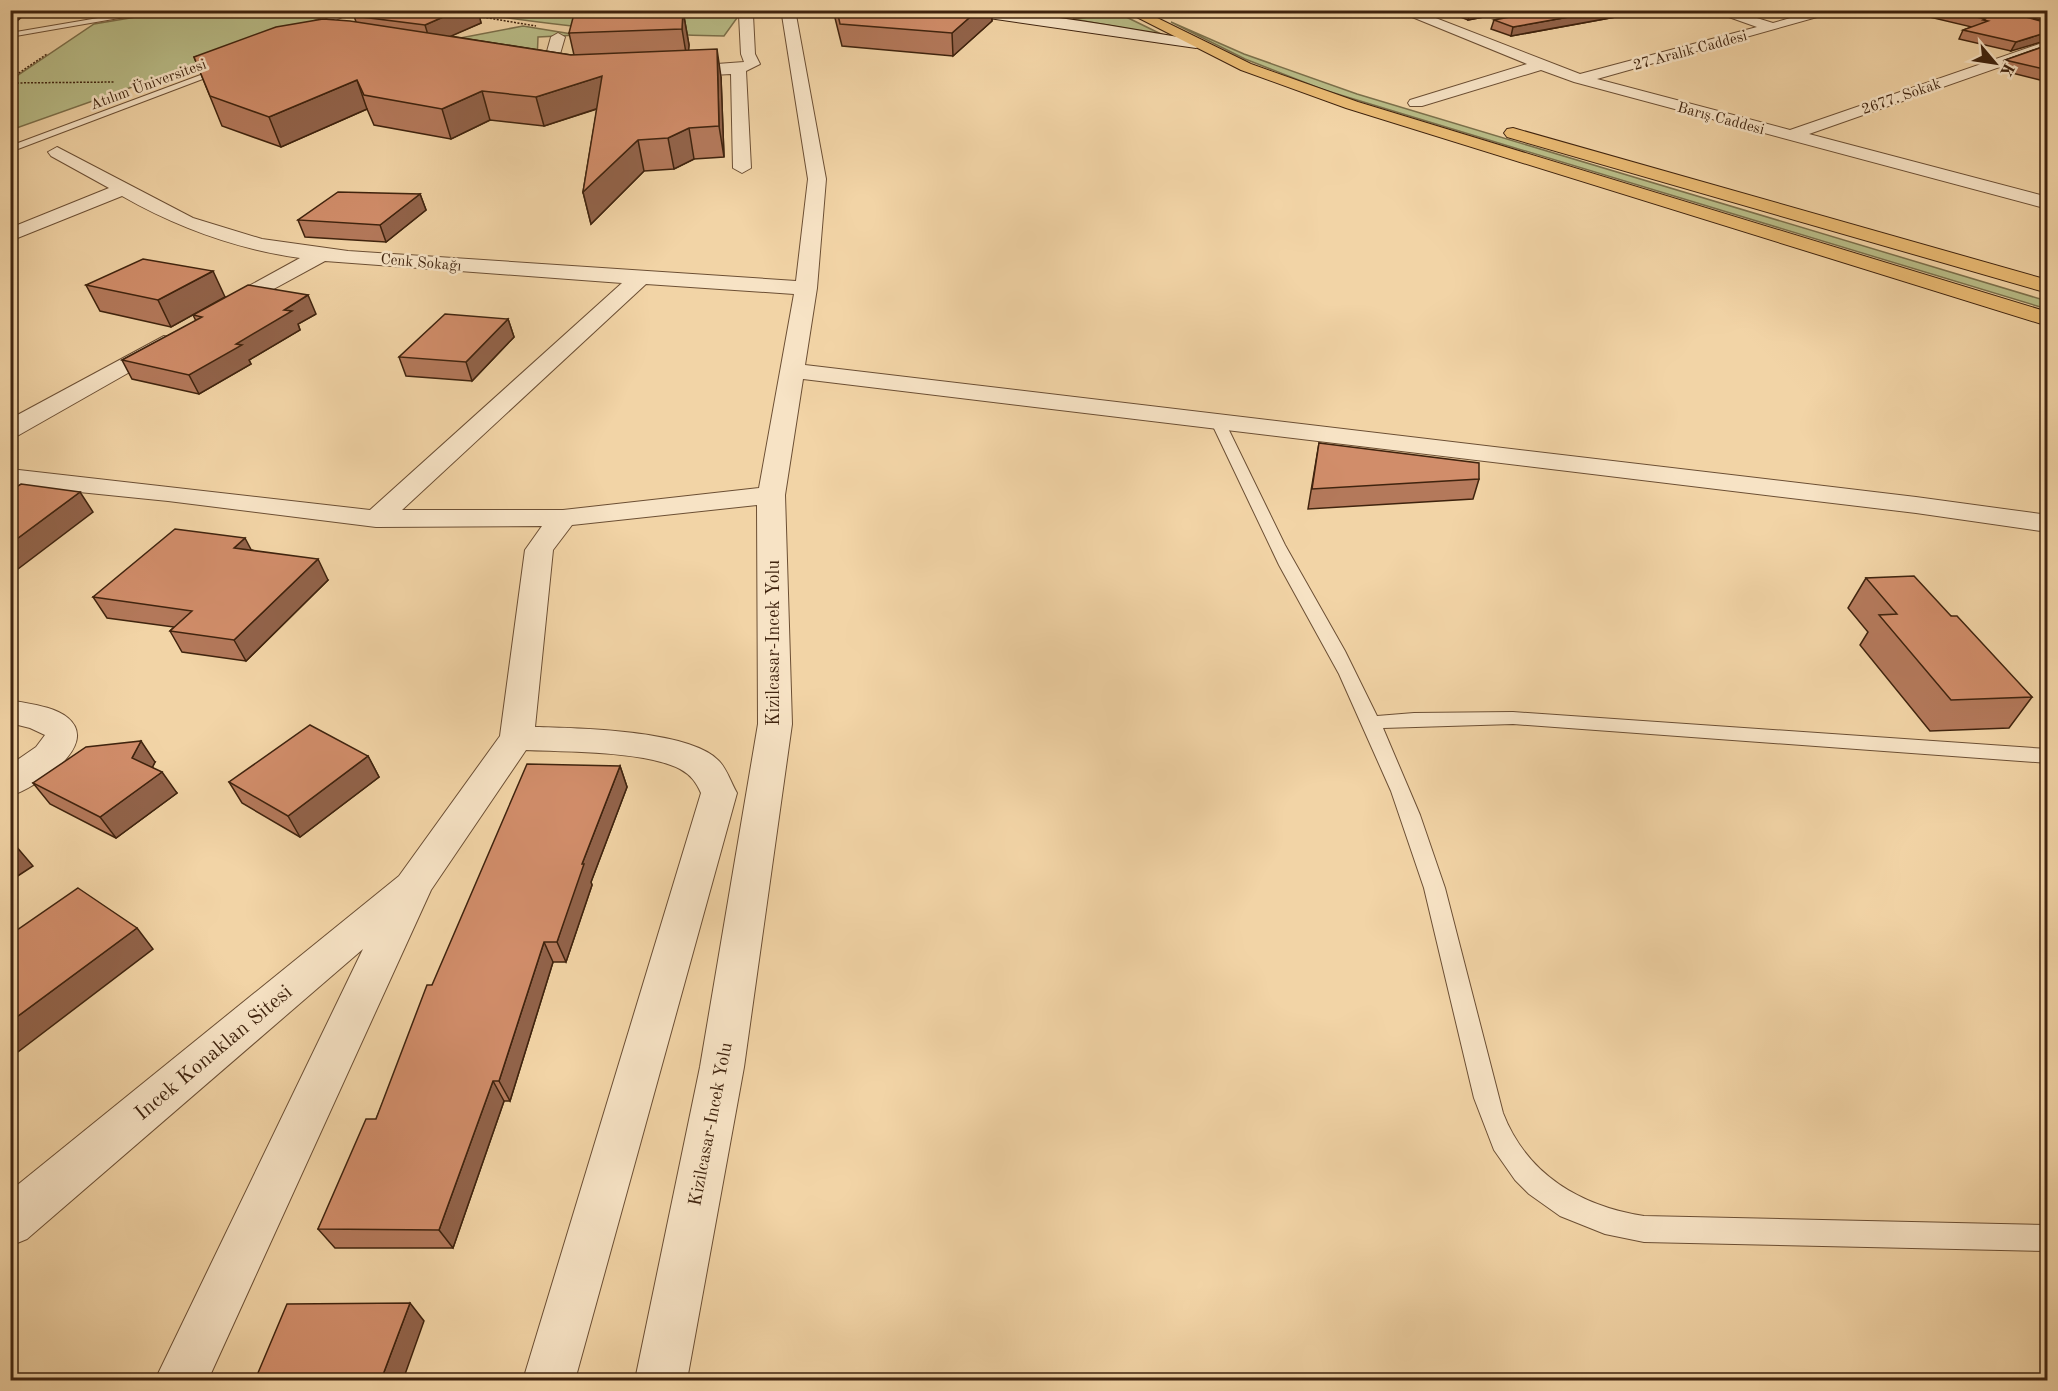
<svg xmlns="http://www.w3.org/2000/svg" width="2058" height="1391" font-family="'Old Standard TT',serif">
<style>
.green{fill:#b9bd88;stroke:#7c704b;stroke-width:1.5}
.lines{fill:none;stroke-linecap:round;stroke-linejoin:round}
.lane-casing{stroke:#6c4f34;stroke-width:2}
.street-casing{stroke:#6c4f34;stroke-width:2}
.secondary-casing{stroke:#3f230e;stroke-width:2}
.primary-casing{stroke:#3f230e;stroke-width:2}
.path{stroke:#3f230e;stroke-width:1.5;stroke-dasharray:2 1.5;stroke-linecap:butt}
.lane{fill:#f7e3c5;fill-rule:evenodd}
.street{fill:#f7e3c5;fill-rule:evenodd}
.secondary{fill:#f7e3c5;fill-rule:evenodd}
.primary{fill:#e9ba73;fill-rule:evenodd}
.wall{fill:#b4795b;stroke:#3f230e;stroke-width:1.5}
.shaded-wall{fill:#92634a;stroke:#3f230e;stroke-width:1.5}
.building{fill:#d18d6a;stroke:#3f230e;stroke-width:1.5}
.labels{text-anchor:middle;stroke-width:5;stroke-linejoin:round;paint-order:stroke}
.far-street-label{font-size:15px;fill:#3f230e;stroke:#f7e3c5}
.street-label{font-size:18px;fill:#3f230e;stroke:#f7e3c5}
.near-street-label{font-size:21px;fill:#3f230e;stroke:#f7e3c5}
</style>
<rect width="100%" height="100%" fill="#f2d4a6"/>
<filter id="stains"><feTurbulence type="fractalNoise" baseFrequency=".00333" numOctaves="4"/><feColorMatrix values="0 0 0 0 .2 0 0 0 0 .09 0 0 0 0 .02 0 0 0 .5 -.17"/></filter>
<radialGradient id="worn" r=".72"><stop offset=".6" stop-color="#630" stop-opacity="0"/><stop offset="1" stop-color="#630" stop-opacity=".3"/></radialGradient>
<g class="green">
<polygon points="172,11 339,11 245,47 11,130 11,80 94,24"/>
<path d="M459 11H742L724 36C634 35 547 24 459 11Z"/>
<polygon points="1118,13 1163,35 1073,19"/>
<polygon points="1171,22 1244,54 1357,94 2047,301 2047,309 1324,90 1245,59"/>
<polygon points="523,26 578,35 538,37 537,62 434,43"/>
</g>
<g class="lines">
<g class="lane-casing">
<g id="lane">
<polygon points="145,10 165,10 10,37 10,33"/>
<polygon points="346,10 357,10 314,30 307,28"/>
<polygon points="222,67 229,69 10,152 10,146"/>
<path d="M1218 418 1225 422 1285 545 1345 651 1377 716 1414 713 1513 712 2048 749V763L1513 724 1383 728 1420 815 1445 888 1503 1113C1527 1175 1581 1206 1644 1216L2048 1225V1251L1644 1242 1605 1234 1560 1216 1529 1194 1515 1180 1494 1150 1474 1098 1424 888 1391 791 1339 674 1279 565 1211 422Z"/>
</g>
</g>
<g class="street-casing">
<g id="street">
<path d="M785 10H798L796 15 826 179 817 288 805 365 1916 497 2048 515V532L1916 513 803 379 785 495 792 724 744 1067 687 1380H635L700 1067 758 724 757 505 572 525 553 550 535 727C576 728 691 730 719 761 727 769 731 783 737 793L575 1380H523L701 793C696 782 691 775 680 769 645 751 567 752 526 750L431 890 208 1380H155L363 949 27 1239 10 1246V1191L399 876 500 736 525 550 542 526 376 527 168 501 10 485V469L370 510 622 283 325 261 224 316 216 314 213 309 216 304 300 258C236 249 178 228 122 196L10 241V228L109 188 51 156 48 152 57 147 193 218 262 239 348 251 796 281 808 179 782 15ZM646 284 794 294 759 488 563 510H402Z"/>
<polygon points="1395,10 1415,10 1580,74 1757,27 1709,10 1731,10 1773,23 1819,10 1842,10 1597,79 1790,130 2048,41 2048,50 1809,134 2048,197 2048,209 1574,82 1541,70 1422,106 1410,106 1408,103 1410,100 1527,64"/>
<polygon points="746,11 753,15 755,54 760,64 746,71 751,168 742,173 733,168 731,74 676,77 668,72 676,67 744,62 741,54 739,15"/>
<polygon points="558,33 565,37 558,61 521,72 516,70 513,67 516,64 546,55 551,37"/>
<polygon points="164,336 172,338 175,343 172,348 19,435 10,438 10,419"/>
<path d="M10 700C28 704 54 706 68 718 101 746 35 788 10 796V765L36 747 45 735 30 728 10 723Z"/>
</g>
</g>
<g class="secondary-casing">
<path id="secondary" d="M955 10C1036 10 1116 27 1196 40L1203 44 1196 48 961 14Z"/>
</g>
<g class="primary-casing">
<g id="primary">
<polygon points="1123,10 1141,10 1251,64 1358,102 2048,312 2048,326 1346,108 1241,70"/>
<polygon points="1513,128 2048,280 2048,293 1507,137 1504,133 1507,129"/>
</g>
</g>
<g class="path">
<polyline points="476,16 536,26"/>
<polyline points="10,79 47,54"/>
<polyline points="10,83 115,82"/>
</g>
<use href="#lane" class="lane"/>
<use href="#street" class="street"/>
<use href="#secondary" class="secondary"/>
<use href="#primary" class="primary"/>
</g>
<g class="wall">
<polygon points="25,10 70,10 53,14 26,14"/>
<polygon points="368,10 478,10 481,23 450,36 571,55 574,55 569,33 616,14 683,11 689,45 688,50 721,77 724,157 694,159 674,169 644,171 591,224 583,192 597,109 544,126 490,120 451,139 374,125 367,109 281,147 222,126 194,57 356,22 354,16"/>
<polygon points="833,10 991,10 992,21 953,56 842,46"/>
<polygon points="1443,10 1520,10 1468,20"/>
<polygon points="1547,10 1654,10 1511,36 1491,29 1494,20"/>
<polygon points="1900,10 2000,10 2048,23 2011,51 1959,39 1963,30 1972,27"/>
<polygon points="2003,10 2048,10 2048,22"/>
<polygon points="2048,45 2048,82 2000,70 2005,60"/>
<polygon points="420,194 426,210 386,242 305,237 298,220"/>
<polygon points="86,285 225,297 171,327 100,311"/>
<polygon points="316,314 298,324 300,330 249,360 251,364 199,394 132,379 122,360 196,321 193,315"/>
<polygon points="508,319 514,337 472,381 406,376 399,357"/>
<polygon points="1319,443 1479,479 1473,499 1308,509"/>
<polygon points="252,550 328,580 246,661 182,652 170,631 174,627 107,618 93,597"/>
<polygon points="1866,578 1951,616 2032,697 2009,728 1930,731 1860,645 1868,632 1848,608"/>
<polygon points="368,756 379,777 300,837 242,803 229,782"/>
<polygon points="155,762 152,767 177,793 116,838 50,804 33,783"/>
<polygon points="620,766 627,787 591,882 592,885 566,962 553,962 510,1101 504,1101 453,1248 335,1248 318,1229 376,1119 432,985"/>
</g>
<g class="shaded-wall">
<polygon points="10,10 22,10 24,15 17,21 10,23"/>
<polygon points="51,10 70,10 53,14"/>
<polygon points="459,10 478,10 481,23 431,45 425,25"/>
<polygon points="611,10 616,10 620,31 610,14"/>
<polygon points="978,10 991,10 992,21 953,56 952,33"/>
<polygon points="1472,10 1520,10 1468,20 1470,11"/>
<polygon points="1608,10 1654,10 1511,36 1513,27"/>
<polygon points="683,11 689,45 688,65 682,29"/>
<polygon points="2048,32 2048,40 2011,51 2016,42"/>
<polygon points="717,49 721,77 724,157 719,126"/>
<polygon points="602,76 608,105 544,126 536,97"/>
<polygon points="357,80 367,109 281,147 269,117"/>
<polygon points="482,91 490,120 451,139 442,109"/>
<polygon points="689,128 694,159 674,169 668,138"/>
<polygon points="638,140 644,171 591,224 583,192"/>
<polygon points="420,194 426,210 386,242 380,225"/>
<polygon points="213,271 225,297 171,327 158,300"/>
<polygon points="308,295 316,314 298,324 300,330 249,360 251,364 199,394 189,375 284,310"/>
<polygon points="508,319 514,337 472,381 466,362"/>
<polygon points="80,492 93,512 10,575 10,544"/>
<polygon points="245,538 256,559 234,548"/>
<polygon points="318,559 328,580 246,661 234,640"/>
<polygon points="141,741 155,762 147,779 132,758"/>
<polygon points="368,756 379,777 300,837 288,816"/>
<polygon points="620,766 627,787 591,882 592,885 566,962 557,942 582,864"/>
<polygon points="162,772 177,793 116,838 100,817"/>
<polygon points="15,845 33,866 10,881 10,848"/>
<polygon points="137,928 153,949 10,1058 10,1022"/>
<polygon points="544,942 553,962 510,1101 499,1081"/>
<polygon points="493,1081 504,1101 453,1248 439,1230"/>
<polygon points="410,1303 424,1321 403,1380 381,1380"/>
</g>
<g class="building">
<polygon points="368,10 459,10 425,25 354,16"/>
<polygon points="575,10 611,10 610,14 683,11 682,29 569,33"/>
<polygon points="837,10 978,10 952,33 840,24"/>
<polygon points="1547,10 1608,10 1513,27 1494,20"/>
<polygon points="1945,10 2000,10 2048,23 2048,32 2016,42 1963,30 1988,21 1983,20 1985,19"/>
<polygon points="323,19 350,21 571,55 717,49 719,126 689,128 668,138 638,140 583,192 602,76 536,97 482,91 442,109 364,95 357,80 269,117 210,96 194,57 276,27"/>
<polygon points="2048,45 2048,70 2005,60"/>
<polygon points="338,192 420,194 380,225 298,220"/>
<polygon points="143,259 213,271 158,300 86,285"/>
<polygon points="248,285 308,295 284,310 292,311 236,344 242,345 189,375 122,360 202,317 193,315"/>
<polygon points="445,314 508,319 466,362 399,357"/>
<polygon points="1319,443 1479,463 1479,479 1312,489"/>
<polygon points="21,484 80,492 10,544 10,491"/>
<polygon points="175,529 245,538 234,548 318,559 234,640 170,631 192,611 93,597"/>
<polygon points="1914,576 1951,616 1957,616 2032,697 1951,700 1879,615 1897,614 1866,578"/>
<polygon points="310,725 368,756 288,816 229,782"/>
<polygon points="141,741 132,758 162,772 100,817 33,783 86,747"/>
<polygon points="527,764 620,766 582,864 584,864 557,942 544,942 499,1081 493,1081 439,1230 318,1229 366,1119 376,1119 427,985 432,985"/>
<polygon points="78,888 137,928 10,1022 10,935"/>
<polygon points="410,1303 381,1380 255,1380 287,1304"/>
</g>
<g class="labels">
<g class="far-street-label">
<text transform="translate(1690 50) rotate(-15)" y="5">27 Aralık Caddesi</text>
<text transform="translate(148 84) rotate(-20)" y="5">Atılım Üniversitesi</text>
<text transform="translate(1901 96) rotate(-19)" y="5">2677. Sokak</text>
<text transform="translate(1721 118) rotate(15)" y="5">Barış Caddesi</text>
<text transform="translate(421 262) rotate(5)" y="5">Cenk Sokağı</text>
</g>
<g class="street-label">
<text transform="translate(773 643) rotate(-90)" y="6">Kizilcasar-Incek Yolu</text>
<text transform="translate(710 1124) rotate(-79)" y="6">Kizilcasar-Incek Yolu</text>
</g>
<g class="near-street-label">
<text transform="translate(213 1052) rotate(-40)" y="7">Incek Konaklan Sitesi</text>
</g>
</g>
<rect width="2058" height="1391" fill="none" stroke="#f2d4a6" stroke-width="36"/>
<rect x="12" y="12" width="2034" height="1367" fill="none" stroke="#3f230e" stroke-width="3"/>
<rect x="18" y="18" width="2022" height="1355" fill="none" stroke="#3f230e" stroke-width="1.5"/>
<g transform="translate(1995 63) rotate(119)" stroke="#f7e3c5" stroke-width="4.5" paint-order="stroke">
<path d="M0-4.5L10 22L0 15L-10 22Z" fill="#3f230e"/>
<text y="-9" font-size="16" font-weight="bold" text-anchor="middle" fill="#3f230e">K</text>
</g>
<rect width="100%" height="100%" filter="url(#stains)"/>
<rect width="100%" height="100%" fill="url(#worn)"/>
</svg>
